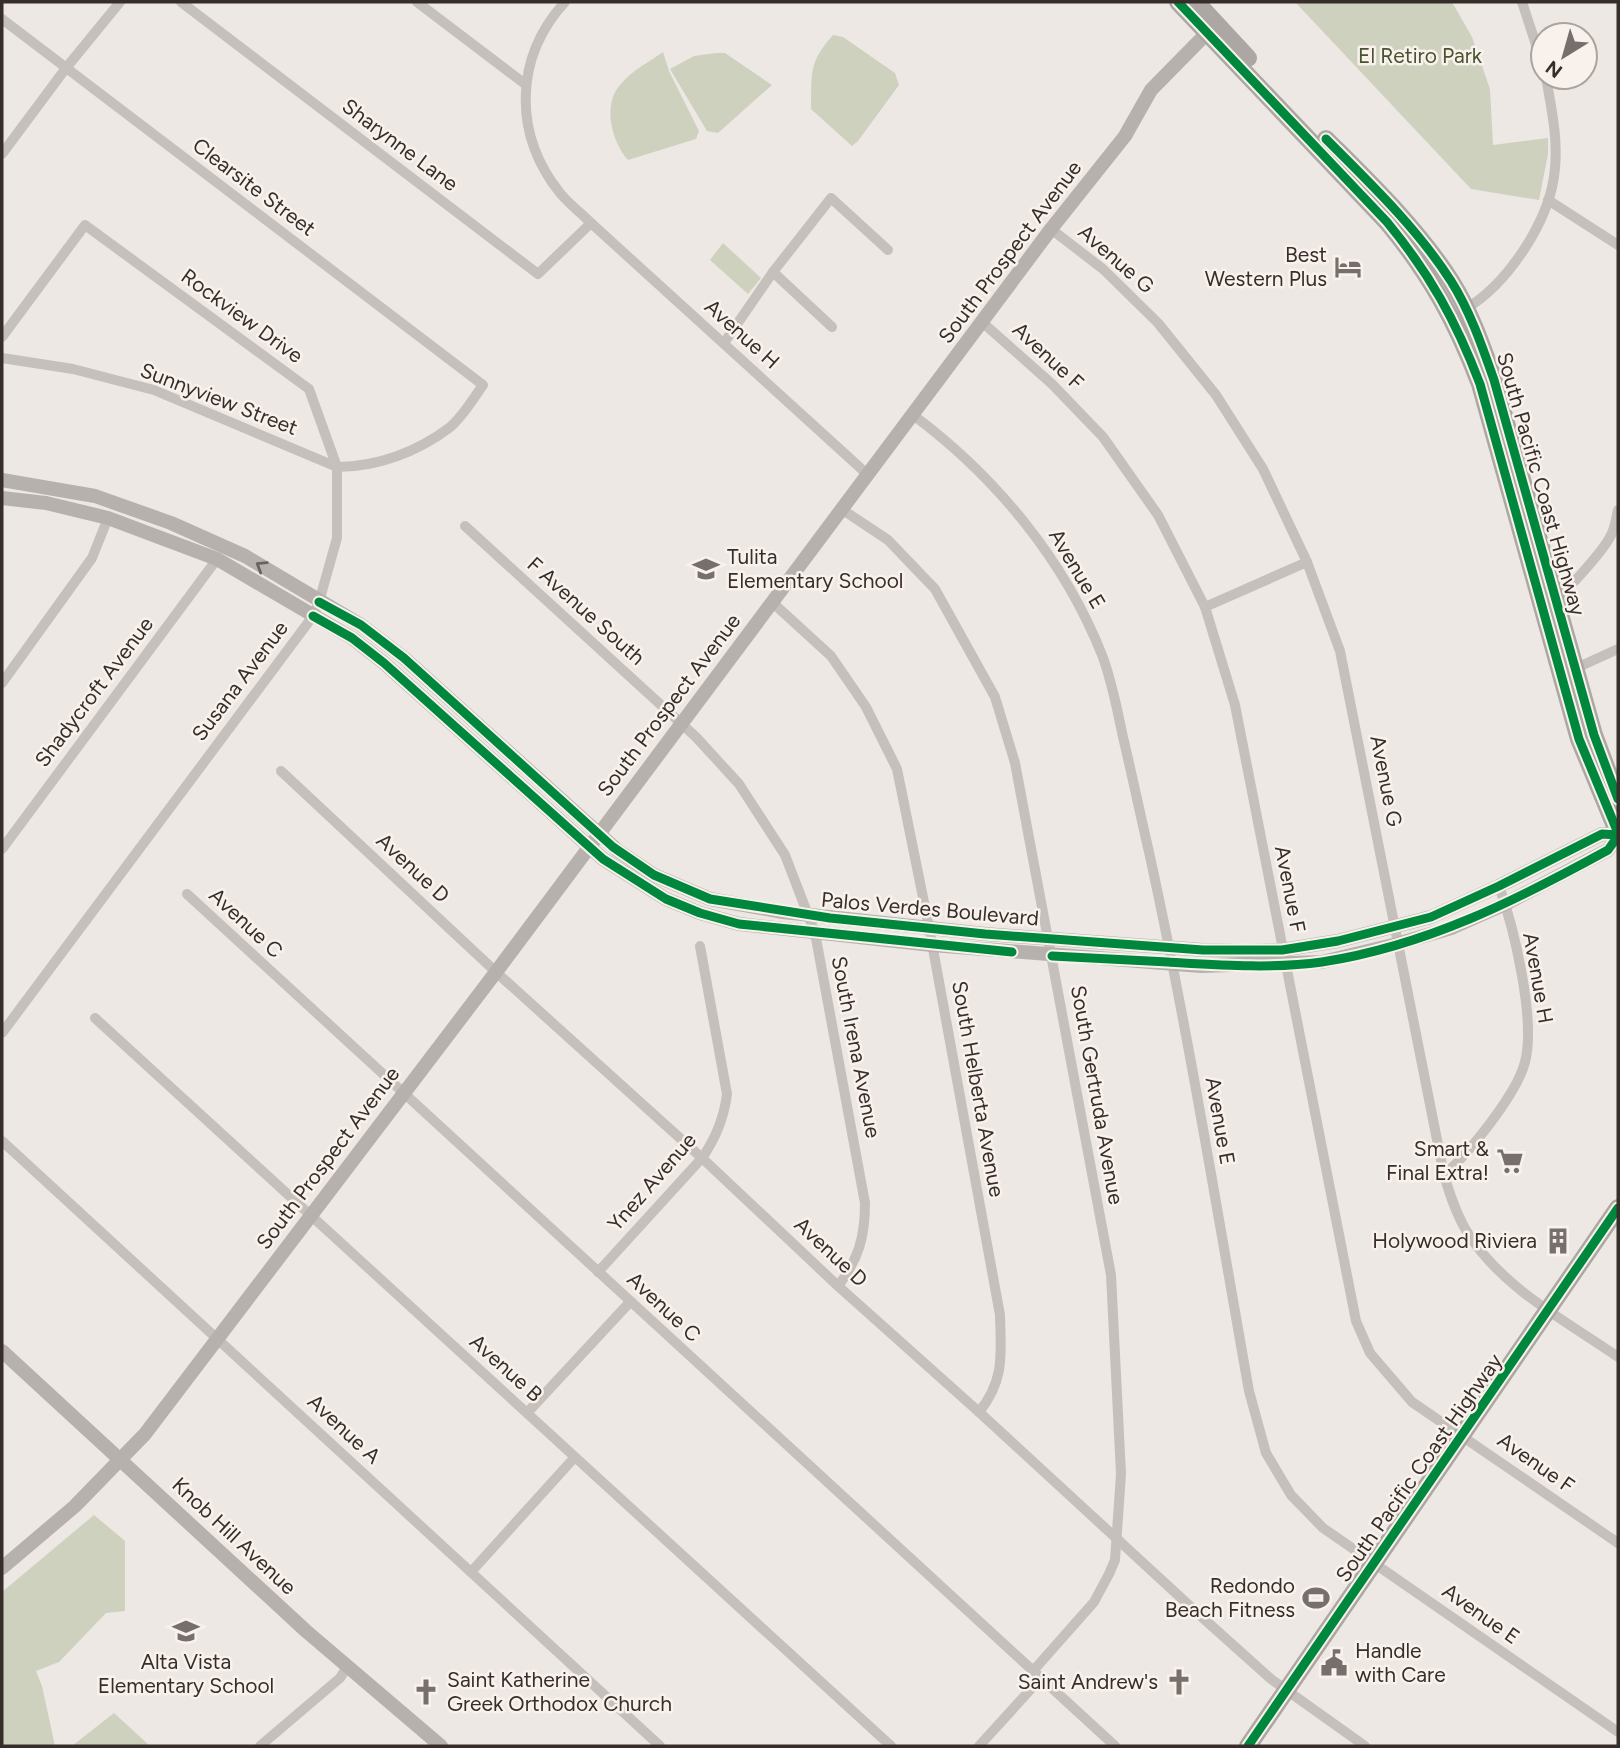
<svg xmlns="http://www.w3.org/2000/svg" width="1620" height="1748" font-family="Figtree,sans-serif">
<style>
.green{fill:#cfd1bf}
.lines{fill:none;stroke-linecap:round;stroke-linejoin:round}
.street{stroke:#c6c0bc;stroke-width:10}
.secondary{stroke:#b7b1ad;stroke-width:14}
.highway{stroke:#aca7a3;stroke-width:18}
.cycleway-casing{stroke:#f9f2ec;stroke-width:13}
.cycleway{stroke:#00873e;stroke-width:9}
.oneway{stroke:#6a625e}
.labels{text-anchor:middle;stroke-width:5;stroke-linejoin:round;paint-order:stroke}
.park-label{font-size:21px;fill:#485330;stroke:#f9f2ec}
.street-label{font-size:21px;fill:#372e2a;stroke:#f9f2ec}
.poi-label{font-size:21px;fill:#372e2a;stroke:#f9f2ec;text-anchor:end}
</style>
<rect width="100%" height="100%" fill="#ede8e4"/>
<g class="green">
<polygon points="1295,2 1452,2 1472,37 1490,89 1493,145 1548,138 1548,154 1539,200 1471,189"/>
<path d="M833 35 843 37 895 73 899 85 858 141 852 146 811 109C812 73 808 63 833 35Z"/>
<path d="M663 52 669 71 699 131 696 139 628 160C612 142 602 105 620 85 631 71 649 62 663 52Z"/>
<polygon points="716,53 725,53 772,85 718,133 707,131 670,69 694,56"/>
<polygon points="723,243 761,278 748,294 710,260"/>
<polygon points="94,1515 125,1541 125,1611 106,1613 59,1662 36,1671 42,1686 55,1746 2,1746 2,1592"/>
<polygon points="114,1713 150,1746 72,1746"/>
</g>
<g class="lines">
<g class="street">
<polyline points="181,2 538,274 591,223"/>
<polyline points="417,2 525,84"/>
<path d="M565 2C514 58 513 134 560 193 569 204 581 213 591 223L867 474"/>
<polyline points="1522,2 1543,66"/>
<path d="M2 19 483 385C473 399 462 418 449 428 417 452 377 467 337 467L154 390 73 369 2 358"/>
<polyline points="2,154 66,68 120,2"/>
<polyline points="1548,200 1618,245"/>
<path d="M1051 229 1103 269 1158 323 1216 395 1263 469 1307 562 1340 651 1444 1175C1450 1195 1457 1217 1469 1235 1504 1289 1566 1321 1618 1357"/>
<polyline points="773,272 832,327"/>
<path d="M1464 310C1508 284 1551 220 1555 168 1558 137 1551 107 1546 77"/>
<polyline points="982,322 1052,384 1103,437 1158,515 1205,607 1235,705 1356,1321 1370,1353 1412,1402 1618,1543"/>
<polyline points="2,337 85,225 309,389 337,467 337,538 319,602 313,616 2,1033"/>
<polyline points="724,343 773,272 831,198 888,250"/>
<path d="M913 415C995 476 1064 559 1102 655 1112 681 1117 709 1123 737 1132 775 1140 813 1149 852 1188 1030 1217 1211 1249 1391L1266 1453 1291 1495 1323 1528 1618 1732"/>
<polyline points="843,510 888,540 935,589 995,697 1015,763 1111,1275 1121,1474 1115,1560 1109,1574 1094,1602 1033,1671"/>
<path d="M465 526 696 737 739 784 785 855 815 933 865 1203C865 1236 859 1259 838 1286"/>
<path d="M1553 600C1564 596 1604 549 1610 537 1615 529 1616 518 1618 510"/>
<path d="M773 603 831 656 866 707 897 769 929 927 1000 1315C1001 1354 1005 1380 979 1412"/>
<polyline points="1205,607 1307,562"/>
<polyline points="1572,670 1618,649"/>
<polyline points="2,683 92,558 108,518"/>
<polyline points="281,771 496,972 702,1158 838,1286 979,1412 1204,1619 1271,1679 1365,1746"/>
<polyline points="2,849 217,559"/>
<polyline points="187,894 1115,1746"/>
<polyline points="95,1018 891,1746"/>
<polyline points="2,1141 660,1746"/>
<path d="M1444 1175C1469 1153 1517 1094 1525 1062 1536 1020 1514 928 1499 886"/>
<path d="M598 1272 702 1158C716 1138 724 1118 727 1094L700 946"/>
<polyline points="527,1413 630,1302"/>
<polyline points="471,1572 574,1458"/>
<polyline points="260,1746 340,1678 347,1667"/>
<polyline points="979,1746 1041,1678"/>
</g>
<g class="secondary">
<polyline points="2,480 95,496 171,523 245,556 334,609 361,625 404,658 617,850 654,875 710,899 783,912 985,934 1203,950 1248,951 1282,950 1338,941 1431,917 1499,886 1602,834 1618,835"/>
<polyline points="2,498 46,503 108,518 217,559 352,638 384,663 603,859 666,899 700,913 739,924 932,945 1201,966 1322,962 1397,944 1451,928 1505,904 1608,850 1618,836"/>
<polyline points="2,1351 306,1631 441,1746"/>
<polyline points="2,1568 75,1506 145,1434 496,972 1051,229 1125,136 1151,90 1207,33 1206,23"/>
</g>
<g class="highway">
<path d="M1178 2 1387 222C1430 274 1456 321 1480 384L1579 739 1618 833"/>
<polyline points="1196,2 1248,58"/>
<path d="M1326 139C1370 183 1417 228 1451 281 1470 311 1482 346 1494 380L1594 735 1618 799"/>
<polyline points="1248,1746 1618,1208"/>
</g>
<g class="cycleway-casing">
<g id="cycleway">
<path d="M1178 2 1387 222C1430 274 1456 321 1480 384L1579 739 1618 833"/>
<path d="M1326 139C1370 183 1417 228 1451 281 1470 311 1482 346 1494 380L1594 735 1618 799"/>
<polyline points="319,602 361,625 404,658 613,847 654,875 710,899 830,918 985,934 1203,950 1282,950 1338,941 1431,917 1499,886 1602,834 1618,835"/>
<polyline points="313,616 352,638 384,663 603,859 666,899 700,913 739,924 1012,952"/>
<path d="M1052 956C1091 958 1130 960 1168 962 1219 965 1272 969 1322 962 1426 946 1517 900 1608 850L1618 836"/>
<polyline points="1248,1746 1618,1208"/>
</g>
</g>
<use href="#cycleway" class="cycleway"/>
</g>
<defs><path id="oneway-chevron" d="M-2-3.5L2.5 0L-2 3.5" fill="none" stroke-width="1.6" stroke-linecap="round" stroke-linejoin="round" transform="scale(1.75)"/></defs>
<use class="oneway" href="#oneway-chevron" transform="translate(261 566) rotate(-148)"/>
<defs>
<g id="hotel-bare" transform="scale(2.1)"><path d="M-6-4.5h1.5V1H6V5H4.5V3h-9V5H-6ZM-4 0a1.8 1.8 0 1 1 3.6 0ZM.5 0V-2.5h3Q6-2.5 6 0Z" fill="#776f6b" stroke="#f9f2ec" stroke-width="2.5" paint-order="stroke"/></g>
<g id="school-bare" transform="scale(2.1)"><path d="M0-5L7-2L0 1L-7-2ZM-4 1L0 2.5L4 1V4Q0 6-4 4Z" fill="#776f6b" stroke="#f9f2ec" stroke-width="2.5" paint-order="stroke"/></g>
<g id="supermarket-bare" transform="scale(2.1)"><path d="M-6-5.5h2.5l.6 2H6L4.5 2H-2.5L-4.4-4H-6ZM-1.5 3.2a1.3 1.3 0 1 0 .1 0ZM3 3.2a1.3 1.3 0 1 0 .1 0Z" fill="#776f6b" stroke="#f9f2ec" stroke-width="2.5" paint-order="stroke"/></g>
<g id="building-bare" transform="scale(2.1)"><path d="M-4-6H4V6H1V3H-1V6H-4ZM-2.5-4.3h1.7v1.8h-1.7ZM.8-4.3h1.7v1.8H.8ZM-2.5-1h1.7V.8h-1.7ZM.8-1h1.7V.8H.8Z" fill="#776f6b" stroke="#f9f2ec" stroke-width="2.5" paint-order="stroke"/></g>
<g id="stadium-bare" transform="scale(2.1)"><path d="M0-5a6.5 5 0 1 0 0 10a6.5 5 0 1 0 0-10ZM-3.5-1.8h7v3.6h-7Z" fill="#776f6b" stroke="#f9f2ec" stroke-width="2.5" paint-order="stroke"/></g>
<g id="civic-bare" transform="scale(2.1)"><path d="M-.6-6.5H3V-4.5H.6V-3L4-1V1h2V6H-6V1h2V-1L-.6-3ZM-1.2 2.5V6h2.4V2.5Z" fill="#776f6b" stroke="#f9f2ec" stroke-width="2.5" paint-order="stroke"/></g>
<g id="church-bare" transform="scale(2.1)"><path d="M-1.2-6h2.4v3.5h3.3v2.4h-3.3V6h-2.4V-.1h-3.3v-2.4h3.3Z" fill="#776f6b" stroke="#f9f2ec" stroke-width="2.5" paint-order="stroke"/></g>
</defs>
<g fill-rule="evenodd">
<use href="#hotel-bare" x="1348" y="267"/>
<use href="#school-bare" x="706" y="569"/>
<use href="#supermarket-bare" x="1510" y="1161"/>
<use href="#building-bare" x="1558" y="1241"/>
<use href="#stadium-bare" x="1316" y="1598"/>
<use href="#school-bare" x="186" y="1631"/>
<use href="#civic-bare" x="1334" y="1663"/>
<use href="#church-bare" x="1179" y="1682"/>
<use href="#church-bare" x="426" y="1692"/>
</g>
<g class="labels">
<g class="park-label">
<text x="1420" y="63">El Retiro Park</text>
</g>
<g class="street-label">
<text transform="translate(400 145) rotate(37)" y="7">Sharynne Lane</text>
<text transform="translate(254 187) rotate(37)" y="7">Clearsite Street</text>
<text transform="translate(1010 252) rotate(-53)" y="7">South Prospect Avenue</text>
<text transform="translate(1116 259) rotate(41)" y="7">Avenue G</text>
<text transform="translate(242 316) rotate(36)" y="7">Rockview Drive</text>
<text transform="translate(742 334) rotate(42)" y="7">Avenue H</text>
<text transform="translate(1048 356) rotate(43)" y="7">Avenue F</text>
<text transform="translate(219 399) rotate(21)" y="7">Sunnyview Street</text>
<text transform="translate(1541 484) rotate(74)" y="7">South Pacific Coast Highway</text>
<text transform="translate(1077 569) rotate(59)" y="7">Avenue E</text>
<text transform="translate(586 611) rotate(42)" y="7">F Avenue South</text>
<text transform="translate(240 681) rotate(-53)" y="7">Susana Avenue</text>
<text transform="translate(94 692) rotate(-53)" y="7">Shadycroft Avenue</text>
<text transform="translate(669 705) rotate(-53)" y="7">South Prospect Avenue</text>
<text transform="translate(1386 781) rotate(79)" y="7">Avenue G</text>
<text transform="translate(413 868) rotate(43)" y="7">Avenue D</text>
<text transform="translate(1290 889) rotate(79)" y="7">Avenue F</text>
<text transform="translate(930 909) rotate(5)" y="7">Palos Verdes Boulevard</text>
<text transform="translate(246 923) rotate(43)" y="7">Avenue C</text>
<text transform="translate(1538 978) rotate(80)" y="7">Avenue H</text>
<text transform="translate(856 1047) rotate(79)" y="7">South Irena Avenue</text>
<text transform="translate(978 1089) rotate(80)" y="7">South Helberta Avenue</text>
<text transform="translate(1097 1095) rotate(80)" y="7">South Gertruda Avenue</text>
<text transform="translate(1220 1121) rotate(80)" y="7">Avenue E</text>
<text transform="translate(328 1158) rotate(-53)" y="7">South Prospect Avenue</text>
<text transform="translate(652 1182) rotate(-49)" y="7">Ynez Avenue</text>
<text transform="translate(831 1252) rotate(43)" y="7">Avenue D</text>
<text transform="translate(664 1307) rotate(43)" y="7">Avenue C</text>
<text transform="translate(506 1368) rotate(42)" y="7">Avenue B</text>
<text transform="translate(344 1429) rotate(43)" y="7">Avenue A</text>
<text transform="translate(1536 1463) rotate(35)" y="7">Avenue F</text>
<text transform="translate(1419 1468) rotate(-55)" y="7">South Pacific Coast Highway</text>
<text transform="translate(234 1536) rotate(43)" y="7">Knob Hill Avenue</text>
<text transform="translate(1481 1614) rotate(35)" y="7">Avenue E</text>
</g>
<g class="poi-label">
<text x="1327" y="262">Best<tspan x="1327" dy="24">Western Plus</tspan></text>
<text x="727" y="564" text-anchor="start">Tulita<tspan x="727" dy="24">Elementary School</tspan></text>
<text x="1489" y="1156">Smart &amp;<tspan x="1489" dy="24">Final Extra!</tspan></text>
<text x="1537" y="1248">Holywood Riviera</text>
<text x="1295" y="1593">Redondo<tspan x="1295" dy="24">Beach Fitness</tspan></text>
<text x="1355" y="1658" text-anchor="start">Handle<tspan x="1355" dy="24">with Care</tspan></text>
<text x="186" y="1669" text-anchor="middle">Alta Vista<tspan x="186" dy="24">Elementary School</tspan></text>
<text x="447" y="1687" text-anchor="start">Saint Katherine<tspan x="447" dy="24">Greek Orthodox Church</tspan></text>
<text x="1158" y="1689">Saint Andrew's</text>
</g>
</g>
<rect width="1620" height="1748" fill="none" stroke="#372e2a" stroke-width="7"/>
<g transform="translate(1564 56) rotate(217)"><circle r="33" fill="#f9f2ec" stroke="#aba49e" stroke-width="2"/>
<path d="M0-5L12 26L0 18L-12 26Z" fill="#776f6b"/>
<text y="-10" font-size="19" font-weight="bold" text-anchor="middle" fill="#372e2a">N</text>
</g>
</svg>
